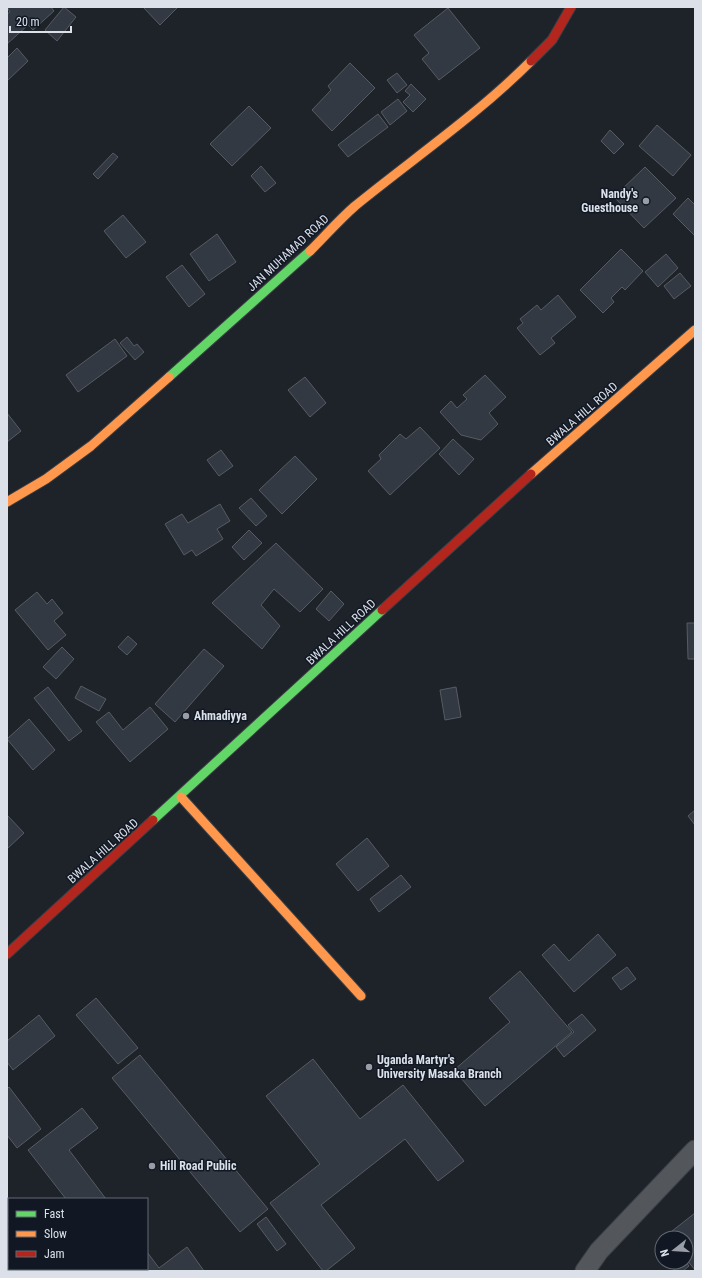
<svg xmlns="http://www.w3.org/2000/svg" width="702" height="1278" font-family="'Roboto Condensed',sans-serif">
<style>
.building{fill:#333942;stroke:#575c62}
.lines{fill:none;stroke-linecap:round;stroke-linejoin:round}
.street-casing{stroke:#3c3f45;stroke-width:21}
.fast-casing{stroke:#3c3f45;stroke-width:11}
.slow-casing{stroke:#3c3f45;stroke-width:11}
.jam-casing{stroke:#3c3f45;stroke-width:11}
.street{stroke:#53575c;stroke-width:19}
.fast{stroke:#63d668;stroke-width:9}
.slow{stroke:#ff974d;stroke-width:9}
.jam{stroke:#b3261e;stroke-width:9}
.poi-dot{fill:#999ea6;stroke:#111824;stroke-width:1.5}
.labels{text-anchor:middle;stroke-width:3;stroke-linejoin:round;paint-order:stroke}
.poi-label{font-size:12px;font-weight:bold;fill:#dbe0e9;stroke:#111824;text-anchor:start}
.street-label{font-size:12px;fill:#dbe0e9;stroke:#111824}
</style>
<rect width="100%" height="100%" fill="#1e232a"/>
<g class="building">
<polygon points="7,7 51,7 54,11 33,30 28,25 7,44 7,14 10,12"/>
<polygon points="64,7 76,17 57,41 45,30"/>
<polygon points="143,7 178,7 160,25"/>
<polygon points="448,8 480,48 439,80 422,59 429,53 414,35"/>
<polygon points="17,48 28,61 7,81 7,58"/>
<polygon points="350,63 375,88 332,131 312,110 331,90 328,86"/>
<polygon points="397,73 407,85 397,93 387,80"/>
<polygon points="411,84 426,99 413,112 403,102 410,95 405,91"/>
<polygon points="398,99 407,111 390,125 381,112"/>
<polygon points="249,106 271,128 232,166 210,144"/>
<polygon points="378,114 388,127 348,157 338,145"/>
<polygon points="657,125 691,155 673,176 639,146"/>
<polygon points="610,130 624,144 614,154 601,141"/>
<polygon points="113,153 118,157 98,179 93,174"/>
<polygon points="261,166 276,183 265,192 251,176"/>
<polygon points="645,167 676,198 644,228 614,197"/>
<polygon points="688,198 695,205 695,236 673,214"/>
<polygon points="123,215 146,242 126,258 104,231"/>
<polygon points="217,234 236,262 209,281 190,254"/>
<polygon points="621,249 643,271 625,290 622,287 611,298 614,302 603,313 580,290"/>
<polygon points="666,254 678,268 658,287 645,272"/>
<polygon points="182,265 205,294 189,307 166,277"/>
<polygon points="680,273 691,286 674,299 664,286"/>
<polygon points="558,295 576,317 551,338 555,343 540,355 517,328 523,323 520,319 537,305 541,310"/>
<polygon points="127,337 134,346 137,344 144,352 135,360 120,343"/>
<polygon points="115,339 127,356 78,392 66,375"/>
<polygon points="485,375 506,397 489,413 498,424 481,440 461,435 440,412 451,401 457,408 467,399 463,395"/>
<polygon points="305,377 326,403 310,417 288,390"/>
<polygon points="7,413 21,431 7,442"/>
<polygon points="420,427 440,448 390,495 368,471 381,459 379,455 400,434 406,439"/>
<polygon points="453,439 474,459 459,475 439,454"/>
<polygon points="221,450 233,466 219,476 207,460"/>
<polygon points="295,456 317,479 282,514 259,490"/>
<polygon points="251,498 267,516 256,526 239,508"/>
<polygon points="220,504 230,521 217,529 223,539 196,556 192,550 184,555 165,524 182,514 188,523"/>
<polygon points="249,530 262,543 244,560 232,547"/>
<polygon points="276,543 323,589 300,612 274,589 261,605 280,626 262,649 212,603"/>
<polygon points="331,591 344,604 329,621 316,609"/>
<polygon points="37,592 47,604 52,599 63,613 54,621 66,635 48,650 15,610"/>
<polygon points="687,623 695,623 695,659 688,659"/>
<polygon points="128,636 137,644 127,655 118,647"/>
<polygon points="62,647 74,659 56,679 43,667"/>
<polygon points="204,649 224,666 175,722 155,704"/>
<polygon points="81,686 106,699 99,711 75,698"/>
<polygon points="48,687 82,731 69,741 34,698"/>
<polygon points="456,687 461,717 445,720 440,690"/>
<polygon points="150,707 168,729 130,762 96,722 109,712 123,730"/>
<polygon points="29,719 55,750 33,770 7,739"/>
<polygon points="695,810 695,825 688,816"/>
<polygon points="7,815 24,833 7,849"/>
<polygon points="367,838 389,866 358,891 336,864"/>
<polygon points="401,875 411,887 379,912 370,899"/>
<polygon points="598,934 616,955 574,992 542,955 554,944 569,961"/>
<polygon points="627,967 636,979 621,990 612,978"/>
<polygon points="520,971 572,1032 485,1106 454,1070 510,1022 489,998"/>
<polygon points="96,998 138,1048 118,1064 76,1015"/>
<polygon points="582,1014 596,1030 564,1057 556,1047 574,1032 568,1025"/>
<polygon points="39,1015 55,1036 13,1070 7,1062 7,1041"/>
<polygon points="140,1055 268,1209 240,1232 112,1078"/>
<polygon points="313,1059 360,1119 403,1085 464,1161 438,1181 405,1139 321,1205 355,1248 326,1271 323,1271 270,1203 320,1164 266,1096"/>
<polygon points="9,1087 41,1129 17,1148 7,1135 7,1089"/>
<polygon points="82,1108 98,1128 69,1150 106,1199 66,1199 28,1150"/>
<polygon points="695,1213 695,1270 686,1259 686,1238 669,1238 667,1235"/>
<polygon points="266,1217 286,1244 277,1251 257,1224"/>
<polygon points="187,1247 204,1271 122,1271 120,1269 147,1269 147,1252 159,1268"/>
<polygon points="668,1262 686,1262 689,1266 683,1271 675,1271"/>
</g>
<g class="lines">
<g class="street-casing">
<polyline id="street" points="585,1271 599,1251 695,1150"/>
</g>
<g class="fast-casing">
<g id="fast">
<polyline points="169,377 310,251"/>
<polyline points="153,820 382,610"/>
</g>
</g>
<g class="slow-casing">
<g id="slow">
<path d="M310 251C325 236 339 220 355 206 414 158 477 115 531 61"/>
<polyline points="531,474 695,330"/>
<polyline points="7,502 46,479 91,446 169,377"/>
<polyline points="181,797 361,996"/>
</g>
</g>
<g class="jam-casing">
<g id="jam">
<polyline points="531,61 552,40 571,7"/>
<polyline points="382,610 531,474"/>
<polyline points="7,954 153,820"/>
</g>
</g>
<use href="#street" class="street"/>
<use href="#fast" class="fast"/>
<use href="#slow" class="slow"/>
<use href="#jam" class="jam"/>
</g>
<g class="poi-dot">
<circle cx="646" cy="201" r="4"/>
<circle cx="186" cy="716" r="4"/>
<circle cx="369" cy="1067" r="4"/>
<circle cx="152" cy="1166" r="4"/>
</g>
<g class="labels">
<g class="poi-label">
<text x="638" y="198" text-anchor="end">Nandy's<tspan x="638" dy="14">Guesthouse</tspan></text>
<text x="194" y="720">Ahmadiyya</text>
<text x="377" y="1064">Uganda Martyr's<tspan x="377" dy="14">University Masaka Branch</tspan></text>
<text x="160" y="1170">Hill Road Public</text>
</g>
<g class="street-label">
<text transform="translate(288 253) rotate(-43)" y="4">JAN MUHAMAD ROAD</text>
<text transform="translate(582 414) rotate(-41)" y="4">BWALA HILL ROAD</text>
<text transform="translate(341 632) rotate(-43)" y="4">BWALA HILL ROAD</text>
<text transform="translate(103 851) rotate(-42)" y="4">BWALA HILL ROAD</text>
</g>
</g>
<rect width="702" height="1278" fill="none" stroke="#dbe0e9" stroke-width="16"/>
<rect x="8" y="1198" width="140" height="72" fill="#111824" stroke="#626873"/>
<rect x="16" y="1211" width="20" height="6" fill="#63d668" stroke="#626873"/>
<text x="44" y="1218" font-size="12" fill="#dbe0e9">Fast</text>
<rect x="16" y="1231" width="20" height="6" fill="#ff974d" stroke="#626873"/>
<text x="44" y="1238" font-size="12" fill="#dbe0e9">Slow</text>
<rect x="16" y="1251" width="20" height="6" fill="#b3261e" stroke="#626873"/>
<text x="44" y="1258" font-size="12" fill="#dbe0e9">Jam</text>
<g transform="translate(674 1250) rotate(253)"><circle r="19" fill="#111824" stroke="#626873"/>
<path d="M0-3L7 15L0 10L-7 15Z" fill="#999ea6"/>
<text y="-6" font-size="11" font-weight="bold" text-anchor="middle" fill="#dbe0e9">N</text>
</g>
<path d="M10 26v6h61v-6" fill="none" stroke="#dbe0e9" stroke-width="2"/>
<text x="16" y="26" font-size="12" fill="#dbe0e9" stroke="#111824" stroke-width="3" paint-order="stroke">20 m</text>
</svg>
